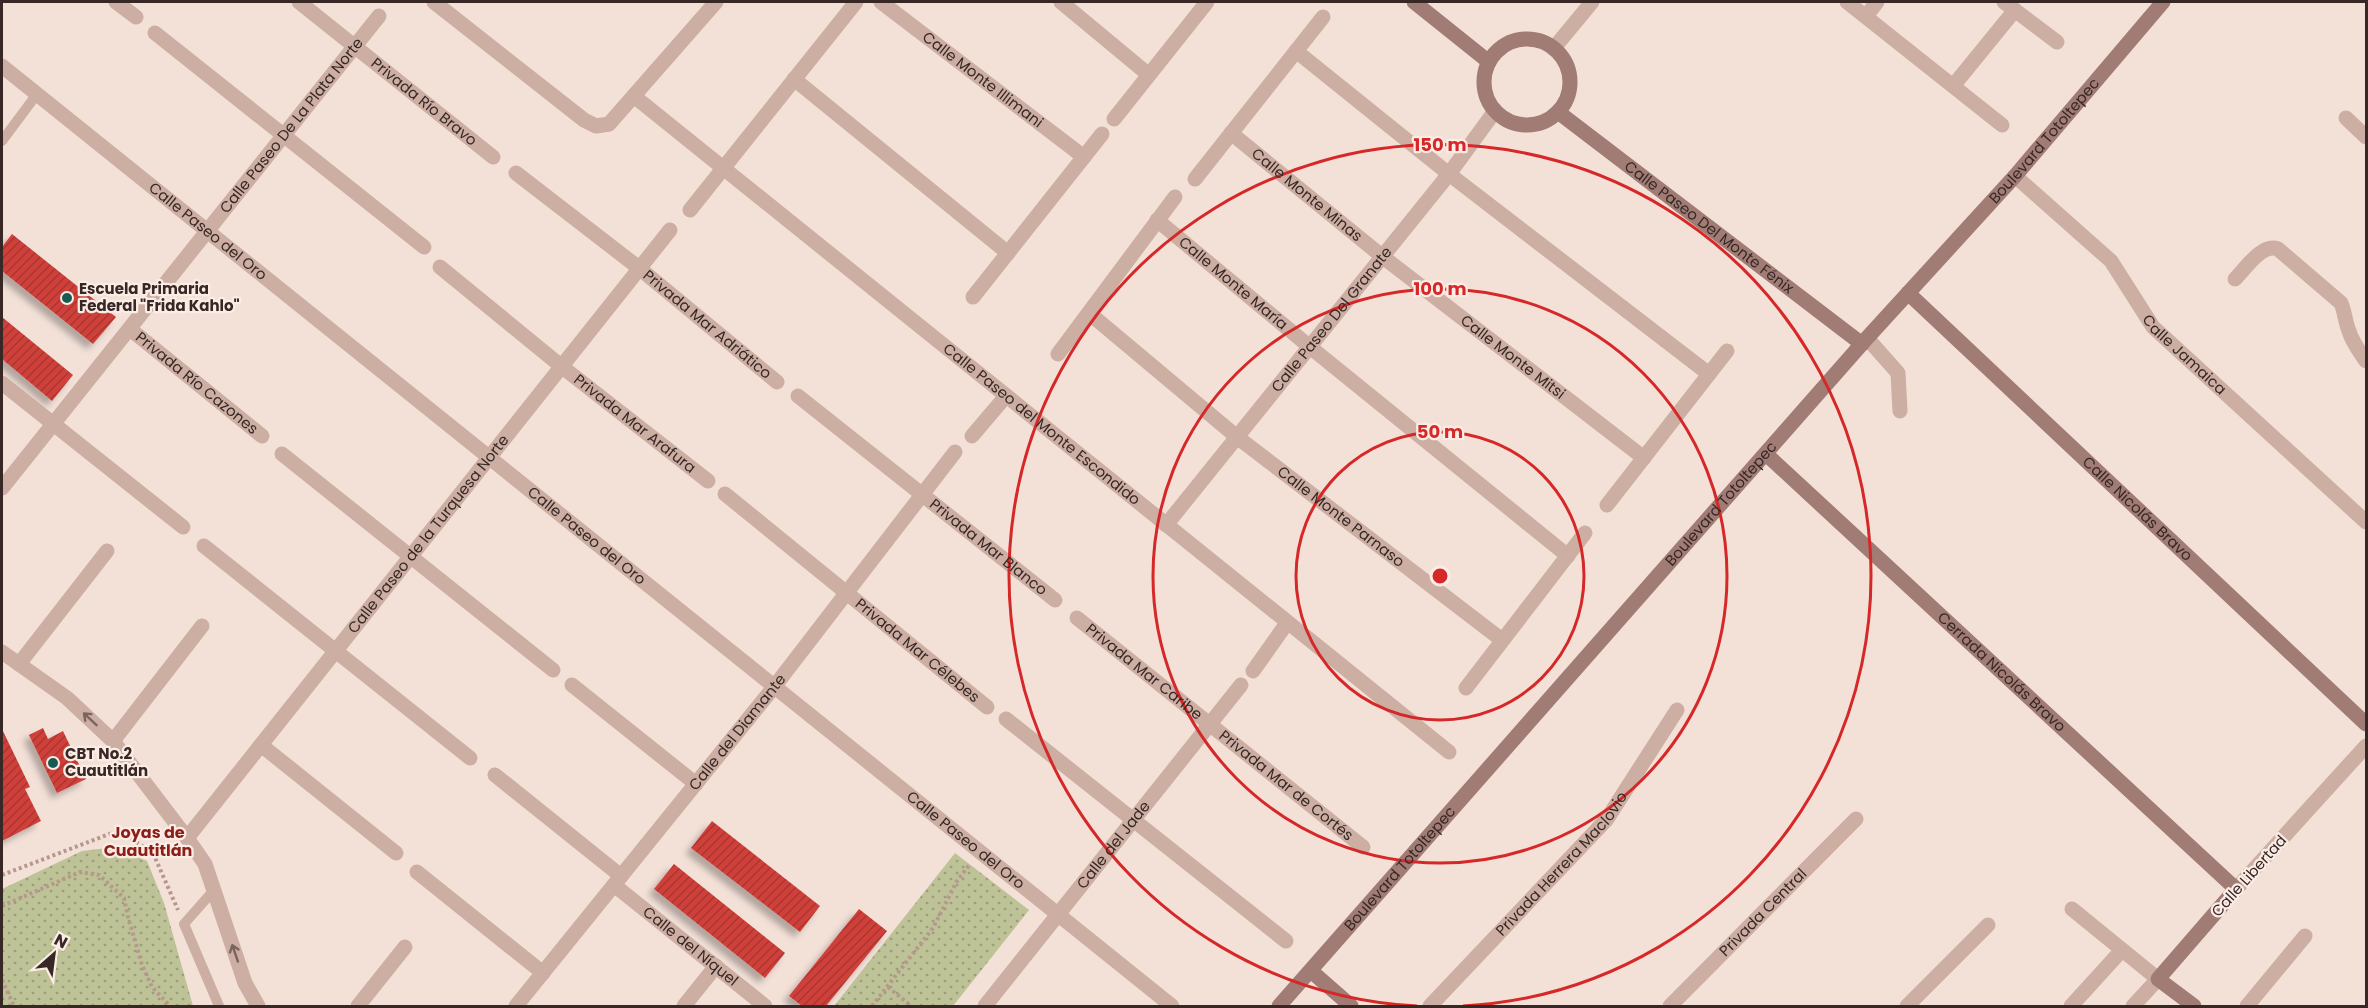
<svg xmlns="http://www.w3.org/2000/svg" width="2368" height="1008" font-family="Poppins,sans-serif">
<style>
.park{fill:url(#park-dots)}
.building{fill:url(#building-hatch);filter:url(#shadow)}
.lines{fill:none;stroke-linecap:round;stroke-linejoin:round}
.path{stroke:#b8978d;stroke-width:4;stroke-dasharray:3 3;stroke-linecap:butt}
.lane{stroke:#ccaea3;stroke-width:10}
.street{stroke:#ccaea3;stroke-width:15}
.secondary{stroke:#a07c75;stroke-width:15}
.oneway{stroke:#7a645e}
.ring{fill:none;stroke:#d62828;stroke-width:3}
.poi-dot{fill:#185b53;stroke:#fbece5;stroke-width:2}
.labels{text-anchor:middle;stroke-width:4.5;stroke-linejoin:round;paint-order:stroke}
.street-label{font-size:15px;fill:#372826;stroke:#fbece5}
.poi-label{font-size:15px;font-weight:bold;fill:#372826;stroke:#fbece5;text-anchor:start}
.neighbourhood-label{font-size:16px;font-weight:bold;fill:#8c1e18;stroke:#fbece5}
.centre{fill:#d62828;stroke:#fbece5;stroke-width:3}
.ring-label{font-size:18px;text-anchor:middle;font-weight:bold;fill:#d62828;stroke:#fbece5;stroke-width:4.5;stroke-linejoin:round;paint-order:stroke}
</style>
<defs>
<pattern id="park-dots" width="8" height="8" patternUnits="userSpaceOnUse" patternTransform="scale(1.5)"><rect width="8" height="8" fill="#bdc397"/><path d="M2 2h.1M6 6h.1" fill="none" stroke="#9a9e7b" stroke-width="1.8" stroke-linecap="round"/></pattern>
<pattern id="building-hatch" width="6" height="6" patternUnits="userSpaceOnUse" patternTransform="scale(1.5)"><rect width="6" height="6" fill="#d0413a"/><path d="M-1 1l2-2M0 6l6-6M5 7l2-2" fill="none" stroke="#aa3631"/></pattern>
<filter id="shadow"><feDropShadow dx="-5.5" dy="5.5" stdDeviation="3" flood-color="#0004"/></filter>
</defs>
<rect width="100%" height="100%" fill="#f3e1d8"/>
<g class="park">
<polygon points="115,847 147,861 164,903 193,1006 2,1006 2,889 82,851"/>
<polygon points="955,853 1029,910 953,1006 834,1006"/>
</g>
<g class="building">
<polygon points="12,234 116,317 93,344 2,271 2,247"/>
<polygon points="2,317 73,375 52,401 2,359"/>
<polygon points="43,728 48,739 63,731 86,779 57,793 29,735"/>
<polygon points="2,729 30,787 25,789 41,821 2,841"/>
<polygon points="712,821 820,906 800,932 691,848"/>
<polygon points="674,864 785,953 765,978 654,889"/>
<polygon points="859,909 887,931 826,1006 802,1006 789,996"/>
</g>
<g class="lines">
<g class="path">
<polyline points="153,853 178,910"/>
<polyline points="2,875 112,833 125,835 153,853 173,845"/>
<polyline points="2,906 80,872 99,875 124,898 128,917 142,965 152,987 170,1006"/>
<polyline points="2,980 14,1006"/>
<polyline points="888,987 911,1006"/>
<polyline points="872,1006 933,928 957,881 970,864"/>
</g>
<g class="lane">
<polyline points="2,141 37,94"/>
<polyline points="214,890 184,924 219,1006"/>
</g>
<g class="street">
<polyline points="116,2 136,17"/>
<path id="s1" d="M299 2 493 157"/>
<polyline points="434,2 584,120 596,126 609,124 716,2"/>
<path id="s2" d="M881 2 1084 157"/>
<polyline points="1061,2 1149,75"/>
<polyline points="1847,2 2002,125"/>
<polyline points="2004,2 2057,42"/>
<polyline points="1866,16 1877,2"/>
<polyline points="155,33 424,247"/>
<polyline points="1554,48 1592,2"/>
<polyline points="1296,51 1449,174 1709,374"/>
<path id="s3" d="M2 66 1172 1006"/>
<polyline points="794,79 1008,253"/>
<polyline points="1953,86 2015,10"/>
<path id="s4" d="M635 97 1449 752"/>
<polyline points="2346,118 2366,137"/>
<polyline points="1114,119 1207,2"/>
<path id="s5" d="M1231 133 1383 257 1644 458"/>
<path id="s6" d="M516 173 639 268 777 382"/>
<path id="s7" d="M2015 176 2111 261 2153 327 2366 522"/>
<polyline points="1195,179 1323,17"/>
<polyline points="690,210 856,2"/>
<path id="s8" d="M1157 220 1310 347 1568 556"/>
<path id="s9" d="M440 267 561 366 708 481"/>
<path d="M2235 279C2246 268 2262 243 2278 249L2341 303C2345 312 2345 322 2349 331 2352 342 2360 352 2366 361"/>
<polyline points="973,297 1102,134"/>
<path id="s10" d="M1089 313 1237 437 1502 640"/>
<path id="s11" d="M130 329 262 436"/>
<polyline points="1867,338 1898,373 1900,411"/>
<polyline points="1058,354 1175,197"/>
<polyline points="2,383 183,527"/>
<path id="s12" d="M798 396 1055 600"/>
<polyline points="972,436 1006,396"/>
<polyline points="282,454 553,670"/>
<path id="s13" d="M2 488 379 16"/>
<path id="s14" d="M725 494 987 707"/>
<polyline points="1607,505 1727,351"/>
<path id="s15" d="M1166 525 1449 174 1495 111"/>
<polyline points="204,546 470,758"/>
<path id="s16" d="M1077 618 1363 847"/>
<polyline points="2,652 67,698 113,741 187,838 205,864 245,983 258,1006"/>
<polyline points="19,664 107,551"/>
<polyline points="1253,671 1287,623"/>
<polyline points="572,685 696,784"/>
<polyline points="1466,688 1585,533"/>
<polyline points="1006,719 1286,941"/>
<polyline points="113,741 202,626"/>
<polyline points="261,745 396,853"/>
<polyline points="495,775 621,876"/>
<path id="s17" d="M187 838 670 230"/>
<polyline points="417,872 543,973"/>
<path id="s18" d="M614 885 765 1006"/>
<polyline points="2236,889 2366,746"/>
<polyline points="2072,909 2158,979 2133,1006"/>
<polyline points="358,1006 405,947"/>
<path id="s19" d="M516 1006 774 687 955 452"/>
<polyline points="684,1006 716,966"/>
<path id="s20" d="M985 1006 1241 685"/>
<path id="s21" d="M1430 1006 1607 819 1677 710"/>
<path id="s22" d="M1670 1006 1856 819"/>
<polyline points="1907,1006 1988,925"/>
<polyline points="2071,1006 2122,950"/>
<polyline points="2247,1006 2305,936"/>
</g>
<g class="secondary">
<polyline points="1414,2 1489,62"/>
<circle cx="1527" cy="82" r="43"/>
<path id="s23" d="M1558 112 1862 344"/>
<path id="s24" d="M1908 293 2366 724"/>
<path id="s25" d="M1766 454 2236 889 2158 979 2194 1006"/>
<polyline points="1311,971 1351,1006"/>
<path id="s26" d="M1279 1006 1867 338 2015 176 2163 2"/>
</g>
</g>
<defs><path id="oneway-shaft" d="M-6 0H5M1.5-3L5.5 0L1.5 3" fill="none" stroke-width="1.6" stroke-linecap="round" stroke-linejoin="round" transform="scale(1.5)"/></defs>
<g class="oneway">
<use href="#oneway-shaft" transform="translate(90 719) rotate(-137)"/>
<use href="#oneway-shaft" transform="translate(235 953) rotate(-109)"/>
</g>
<g class="ring">
<circle cx="1440" cy="576" r="144"/>
<circle cx="1440" cy="576" r="287"/>
<path d="M1417 1006A431 431 0 1 1 1463 1006"/>
</g>
<g class="poi-dot">
<circle cx="67" cy="298" r="6"/>
<circle cx="53" cy="763" r="6"/>
</g>
<g class="labels">
<g class="street-label">
<text dy="5" stroke="none"><textPath href="#s2" startOffset="128">Calle Monte Illimani</textPath></text>
<text dy="5" stroke="none"><textPath href="#s1" startOffset="160">Privada Río Bravo</textPath></text>
<text dy="5" stroke="none"><textPath href="#s13" startOffset="464">Calle Paseo De La Plata Norte</textPath></text>
<text dy="5" stroke="none"><textPath href="#s26" startOffset="1155">Boulevard Totoltepec</textPath></text>
<text dy="5" stroke="none"><textPath href="#s5" startOffset="98">Calle Monte Minas</textPath></text>
<text dy="5" stroke="none"><textPath href="#s23" startOffset="190">Calle Paseo Del Monte Fénix</textPath></text>
<text dy="5" stroke="none"><textPath href="#s3" startOffset="264">Calle Paseo del Oro</textPath></text>
<text dy="5" stroke="none"><textPath href="#s8" startOffset="99">Calle Monte María</textPath></text>
<text dy="5" stroke="none"><textPath href="#s15" startOffset="264">Calle Paseo Del Granate</textPath></text>
<text dy="5" stroke="none"><textPath href="#s6" startOffset="244">Privada Mar Adriático</textPath></text>
<text dy="5" stroke="none"><textPath href="#s7" startOffset="248">Calle Jamaica</textPath></text>
<text dy="5" stroke="none"><textPath href="#s5" startOffset="360">Calle Monte Mitsi</textPath></text>
<text dy="5" stroke="none"><textPath href="#s11" startOffset="86">Privada Río Cazones</textPath></text>
<text dy="5" stroke="none"><textPath href="#s9" startOffset="250">Privada Mar Arafura</textPath></text>
<text dy="5" stroke="none"><textPath href="#s4" startOffset="522">Calle Paseo del Monte Escondido</textPath></text>
<text dy="5" stroke="none"><textPath href="#s26" startOffset="669">Boulevard Totoltepec</textPath></text>
<text dy="5" stroke="none"><textPath href="#s24" startOffset="315">Calle Nicolás Bravo</textPath></text>
<text dy="5" stroke="none"><textPath href="#s10" startOffset="324">Calle Monte Parnaso</textPath></text>
<text dy="5" stroke="none"><textPath href="#s17" startOffset="388">Calle Paseo de la Turquesa Norte</textPath></text>
<text dy="5" stroke="none"><textPath href="#s3" startOffset="750">Calle Paseo del Oro</textPath></text>
<text dy="5" stroke="none"><textPath href="#s12" startOffset="243">Privada Mar Blanco</textPath></text>
<text dy="5" stroke="none"><textPath href="#s14" startOffset="248">Privada Mar Célebes</textPath></text>
<text dy="5" stroke="none"><textPath href="#s16" startOffset="86">Privada Mar Caribe</textPath></text>
<text dy="5" stroke="none"><textPath href="#s25" startOffset="321">Cerrada Nicolás Bravo</textPath></text>
<text dy="5" stroke="none"><textPath href="#s19" startOffset="352">Calle del Diamante</textPath></text>
<text dy="5" stroke="none"><textPath href="#s16" startOffset="268">Privada Mar de Cortés</textPath></text>
<text dy="5" stroke="none"><textPath href="#s3" startOffset="1236">Calle Paseo del Oro</textPath></text>
<text dy="5" stroke="none"><textPath href="#s20" startOffset="206">Calle del Jade</textPath></text>
<text dy="5" stroke="none"><textPath href="#s21" startOffset="194">Privada Herrera Maclovio</textPath></text>
<text dy="5" stroke="none"><textPath href="#s26" startOffset="183">Boulevard Totoltepec</textPath></text>
<text transform="translate(2249 876) rotate(-48)" y="5">Calle Libertad</text>
<text dy="5" stroke="none"><textPath href="#s22" startOffset="132">Privada Central</textPath></text>
<text dy="5" stroke="none"><textPath href="#s18" startOffset="98">Calle del Níquel</textPath></text>
</g>
<g class="poi-label">
<text x="79" y="294">Escuela Primaria<tspan x="79" dy="17">Federal "Frida Kahlo"</tspan></text>
<text x="65" y="759">CBT No.2<tspan x="65" dy="17">Cuautitlán</tspan></text>
</g>
<g class="neighbourhood-label">
<text x="148" y="838">Joyas de<tspan x="148" dy="18">Cuautitlán</tspan></text>
</g>
</g>
<circle cx="1440" cy="576" r="9" class="centre"/>
<g class="ring-label">
<text x="1440" y="151">150 m</text>
<text x="1440" y="295">100 m</text>
<text x="1440" y="438">50 m</text>
</g>
<rect width="2368" height="1008" fill="none" stroke="#372826" stroke-width="6"/>
<g transform="translate(54 954) rotate(28)" stroke="#fbece5" stroke-width="4.5" paint-order="stroke">
<path d="M0-4.5L10 22L0 15L-10 22Z" fill="#372826"/>
<text y="-9" font-size="16" font-weight="bold" text-anchor="middle" fill="#372826">N</text>
</g>
</svg>
